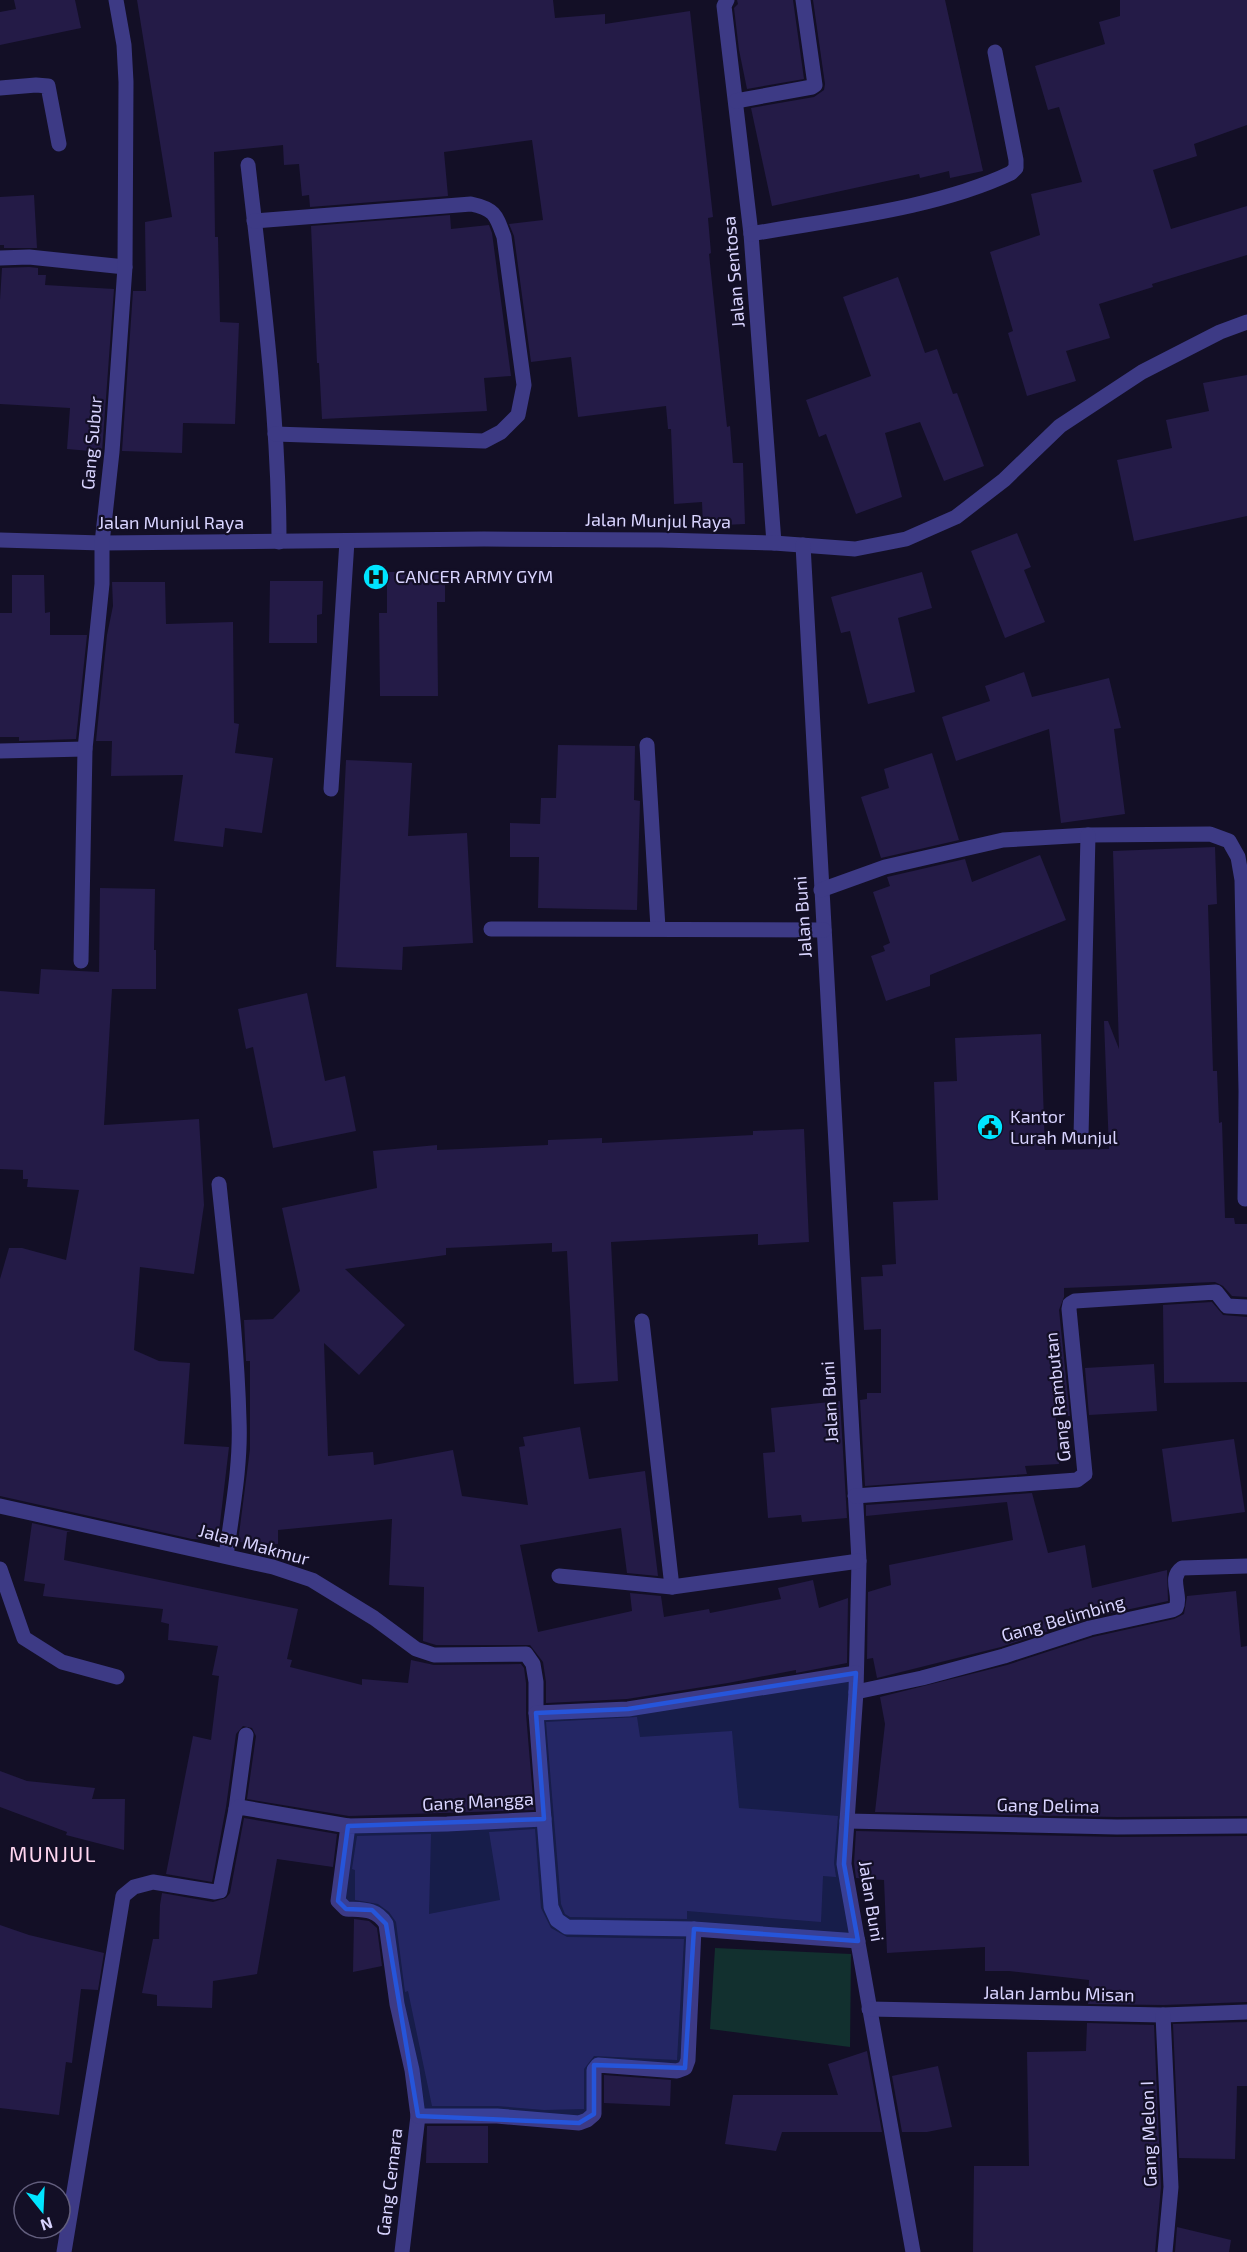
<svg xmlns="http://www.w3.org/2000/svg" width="1247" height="2252" font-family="'Exo 2',sans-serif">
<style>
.green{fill:#12302f}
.building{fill:#241b47}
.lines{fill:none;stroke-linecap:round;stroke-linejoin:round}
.minor{stroke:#3d3a85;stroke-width:15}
.marked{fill:#2655da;fill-opacity:0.2;stroke:#2655da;stroke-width:4.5;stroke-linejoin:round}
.labels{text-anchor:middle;stroke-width:4.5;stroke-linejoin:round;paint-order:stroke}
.street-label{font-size:18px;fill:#d9d4ff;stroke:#130f26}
.poi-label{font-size:18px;fill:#d9d4ff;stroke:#130f26;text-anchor:start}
.quarter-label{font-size:21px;letter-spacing:1.5px;fill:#ffd6f0;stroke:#130f26}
</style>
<rect width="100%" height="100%" fill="#130f26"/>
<polygon class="green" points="715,1948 851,1954 850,2047 710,2029"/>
<g class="building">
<polygon points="14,0 75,0 81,28 0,45 0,12 16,9"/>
<polygon points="137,0 553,0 555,18 605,14 605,24 690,11 713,217 708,218 711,253 709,254 727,427 730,426 733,463 743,463 745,524 703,526 702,502 674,504 671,429 668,429 666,406 578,417 571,357 531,362 514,236 509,224 543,220 532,140 444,152 448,196 310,207 309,195 302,196 299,164 284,165 283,145 214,152 215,237 218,237 220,322 239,323 235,424 183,423 182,453 122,451 133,291 146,291 145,222 172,217"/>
<polygon points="737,0 793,0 804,79 747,89 739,50 734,8 738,4"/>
<polygon points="813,0 945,0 983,171 950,178 949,171 920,178 919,174 772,206 751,108 814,97 824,90 825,84"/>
<polygon points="1120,0 1247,0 1247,125 1194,144 1197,156 1153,170 1171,229 1247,206 1247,255 1152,284 1153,287 1099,304 1110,338 1066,351 1076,381 1027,396 1008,333 1013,331 990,252 1040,235 1031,194 1082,182 1059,107 1048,110 1035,66 1105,44 1099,22 1120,16"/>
<polygon points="34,195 37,248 4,248 4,245 0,245 0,197"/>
<polygon points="450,215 451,229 489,225 492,233 511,376 484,378 487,411 322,419 319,363 317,363 311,226"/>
<polygon points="29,267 38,268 38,275 46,275 45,285 114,289 102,452 67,449 70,408 0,404 0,300 2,268"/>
<polygon points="898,277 925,353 937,349 953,394 957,393 984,466 944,481 920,422 885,433 902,497 856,514 826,434 819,437 806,400 871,376 843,297"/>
<polygon points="1247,375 1247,516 1134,541 1117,460 1172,448 1166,420 1209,411 1203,383"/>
<polygon points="1017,533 1031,567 1024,570 1045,622 1005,638 971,551"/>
<polygon points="387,572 445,572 445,602 437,602 438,696 380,696 379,613 387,613"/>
<polygon points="922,572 932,608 898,618 915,692 868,704 850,631 841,633 831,597"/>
<polygon points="12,575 44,575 45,613 50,612 50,635 87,635 76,739 19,741 19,737 0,737 0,613 12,613"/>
<polygon points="270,581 323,581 322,614 317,615 317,643 269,643"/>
<polygon points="112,582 165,582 166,624 233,622 234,723 239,724 235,753 273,758 262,833 225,828 223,847 174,841 183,775 111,776 112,741 96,741 107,635 113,606"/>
<polygon points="1024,672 1032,697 1109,678 1121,728 1114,729 1125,814 1061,823 1049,729 956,761 942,717 990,701 985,686"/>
<polygon points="558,745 635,746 634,800 640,801 637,910 538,908 539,857 510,857 510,823 540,824 541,798 556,798"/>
<polygon points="932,753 959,840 881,858 861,797 889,788 884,769"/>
<polygon points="346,760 412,763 408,836 467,833 473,943 403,947 402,970 336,967"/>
<polygon points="1215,847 1217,904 1208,905 1213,1071 1217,1071 1219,1123 1222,1122 1225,1218 1234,1218 1235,1224 1247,1224 1247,1297 1232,1296 1223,1286 1215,1282 1064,1288 1064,1297 1059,1310 1070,1416 1056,1417 1059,1464 1025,1466 1027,1474 865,1486 860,1400 867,1399 867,1393 881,1393 881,1329 864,1330 861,1277 883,1276 882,1265 896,1264 893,1202 938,1200 934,1082 957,1081 955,1038 1041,1034 1045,1150 1109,1149 1104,1021 1108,1021 1119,1049 1113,851"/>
<polygon points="1040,855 1066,920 930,975 930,986 886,1001 871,956 885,951 883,946 890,943 873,892 890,886 887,877 965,859 972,882"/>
<polygon points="100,888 155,889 154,950 156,950 156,989 112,989 104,1125 199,1119 204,1205 194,1274 140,1267 134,1350 159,1361 190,1363 184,1444 229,1447 218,1540 192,1539 0,1496 0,1279 9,1248 22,1248 66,1260 79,1190 27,1187 28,1179 23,1179 23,1170 0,1169 0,991 39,994 41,969 99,972"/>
<polygon points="307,993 325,1081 345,1076 356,1131 273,1148 253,1047 246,1049 238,1009"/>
<polygon points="804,1129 809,1242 758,1245 758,1234 611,1242 618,1381 574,1384 567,1251 552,1252 552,1243 446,1248 446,1255 345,1269 405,1325 359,1375 324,1343 328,1456 373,1452 374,1465 453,1450 462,1496 528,1505 519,1447 525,1446 523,1437 580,1427 589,1479 645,1471 658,1576 627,1573 621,1528 520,1545 538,1632 632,1611 630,1593 661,1596 664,1617 709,1609 710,1613 781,1599 778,1588 813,1580 819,1608 848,1598 847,1663 796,1673 796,1670 728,1683 627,1699 546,1703 546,1682 543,1662 530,1645 436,1645 423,1641 424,1587 389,1585 392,1519 278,1530 278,1544 238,1542 250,1449 250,1361 246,1361 244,1320 273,1319 300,1291 282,1208 377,1188 373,1151 437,1145 437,1150 548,1145 548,1140 602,1138 602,1143 753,1135 753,1131"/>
<polygon points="1212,1302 1223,1315 1247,1317 1247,1382 1164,1383 1163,1305"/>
<polygon points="1154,1364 1157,1411 1089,1415 1085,1368"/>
<polygon points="840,1401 847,1518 802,1522 801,1515 768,1518 763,1453 775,1452 771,1408"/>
<polygon points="1234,1439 1245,1512 1172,1522 1162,1449"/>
<polygon points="1032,1493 1048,1553 1085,1545 1092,1588 1167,1570 1168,1601 1088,1618 1001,1647 877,1678 873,1658 867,1659 868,1592 891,1585 889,1565 1013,1540 1007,1502 866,1516 866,1505"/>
<polygon points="32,1523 71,1532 67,1532 64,1560 298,1609 287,1659 292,1660 290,1667 362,1685 362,1679 408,1683 411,1660 434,1665 521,1664 524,1668 526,1683 526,1714 534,1810 349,1816 247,1799 256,1736 252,1728 243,1726 236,1734 226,1807 212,1882 166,1874 193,1736 211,1740 219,1676 212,1675 218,1646 168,1640 169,1624 161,1622 163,1609 43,1596 45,1584 24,1581"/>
<polygon points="1236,1591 1241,1647 1247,1646 1247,1816 1117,1817 875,1812 885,1724 880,1697 1007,1665 1093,1637 1174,1619 1184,1614 1187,1596"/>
<polygon points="637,1717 640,1737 732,1731 739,1808 838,1816 834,1863 836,1877 823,1876 821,1922 687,1911 687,1919 570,1917 565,1914 561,1904 546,1722"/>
<polygon points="0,1771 27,1781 95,1788 92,1799 125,1799 124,1850 66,1835 67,1832 0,1807"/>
<polygon points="244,1818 337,1834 333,1867 277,1859 257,1974 213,1981 212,2008 157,2006 157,1995 142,1993 153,1939 159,1939 160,1905 162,1893 213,1902 226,1898 230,1893"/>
<polygon points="535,1829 541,1908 551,1928 567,1937 684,1939 677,2060 594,2056 584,2069 584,2109 544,2110 497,2106 432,2106 408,1991 405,1992 396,1922 389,1912 378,1904 355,1900 355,1870 352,1869 357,1836 431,1834 429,1914 500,1900 489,1832"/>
<polygon points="856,1831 1117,1837 1247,1836 1247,2002 1163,2005 1088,2004 1089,1980 1009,1971 985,1971 985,1947 887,1953 884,1880 856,1878 854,1863"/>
<polygon points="354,1919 369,1921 377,1928 382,1966 353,1972"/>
<polygon points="0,1925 29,1935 104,1953 98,1990 81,1989 72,2063 66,2062 59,2115 0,2108"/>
<polygon points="1247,2022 1247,2086 1237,2086 1235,2159 1179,2158 1173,2024"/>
<polygon points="1087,2023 1154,2025 1161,2187 1155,2252 973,2252 974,2166 1029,2166 1027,2052 1086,2051"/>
<polygon points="867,2051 882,2132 782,2132 776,2151 725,2144 733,2095 838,2095 828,2064"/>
<polygon points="938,2066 952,2127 927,2132 902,2132 892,2076"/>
<polygon points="604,2075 671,2080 670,2106 604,2103"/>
<polygon points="427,2126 488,2126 488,2163 426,2163"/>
<polygon points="1177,2227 1231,2240 1229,2252 1175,2252"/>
</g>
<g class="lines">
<g class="minor">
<polyline points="727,0 724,6 751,234 774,543"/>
<polyline points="0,88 36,85 48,86 59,144"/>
<polyline points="736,101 812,87 815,85 803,0"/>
<path d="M248 165C262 288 279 418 279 542"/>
<path d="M254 221 471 204C495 209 496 215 504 237L524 385 518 415 501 432 484 441 275 434"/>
<path d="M751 234C834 219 935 209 1011 173L1016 168V160L995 52"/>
<polyline points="0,258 29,257 125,267"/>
<polyline points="0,540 102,543 484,539 661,540 774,543 855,549 906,539 956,517 1004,480 1060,426 1142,372 1220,332 1247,322"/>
<polyline points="803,545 859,1561 856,1692 844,1864 913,2252"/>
<polyline points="647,745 658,928"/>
<polyline points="0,751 85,749"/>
<polyline points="331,789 347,541"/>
<polyline points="821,890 885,867 1003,840 1088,835 1210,834 1229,841 1238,857 1242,880 1246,1091 1245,1199"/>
<polyline points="491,929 824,930"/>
<polyline points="81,961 85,749 102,584 102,543 112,452 125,267 126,82 124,45 116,0"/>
<polyline points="1081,1137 1088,835"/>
<path d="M219 1184C227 1262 237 1341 239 1420 241 1465 232 1511 226 1556"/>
<polyline points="642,1321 672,1587"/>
<polyline points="855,1496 1077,1480 1085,1474 1069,1309 1070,1304 1075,1301 1216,1292 1227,1306 1247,1307"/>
<path d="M0 1506 273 1567 312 1580 374 1618 416 1649 434 1655 526 1654 533 1664 536 1682V1713L544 1819 447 1824 348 1826 338 1901 346 1909C363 1910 376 1908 386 1924L397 2004 412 2070 418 2116 402 2252"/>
<polyline points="0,1569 24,1638 62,1662 117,1677"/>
<polyline points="559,1576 672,1587 859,1561"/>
<path d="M856 1692 922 1678 1004 1656 1090 1628 1172 1610 1176 1608C1182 1595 1168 1578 1182 1568L1247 1566"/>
<polyline points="536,1713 628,1709 856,1673"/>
<polyline points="236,1809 246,1735"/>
<polyline points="544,1819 551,1907 557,1920 567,1927 694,1929 858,1941"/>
<polyline points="847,1821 1117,1827 1247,1826"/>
<polyline points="869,2009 1163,2015 1247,2012"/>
<polyline points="1163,2015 1171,2187 1165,2252"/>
<polyline points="418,2116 497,2116 579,2123 587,2120 594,2114 594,2070 598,2065 677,2071 685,2068 688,2060 694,1929"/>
<polyline points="64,2252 123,1896 134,1887 153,1882 215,1892 220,1891 236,1809 239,1807 348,1826"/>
</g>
</g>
<path class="marked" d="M856 1673 844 1864 858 1941 694 1929 685 2068 594 2065V2114L579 2123 418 2116 386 1924 372 1910 346 1909 338 1901 348 1826 544 1819 536 1713 628 1709Z"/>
<defs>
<g id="hospital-disc" transform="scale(1.35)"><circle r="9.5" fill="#00e5ff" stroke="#130f26"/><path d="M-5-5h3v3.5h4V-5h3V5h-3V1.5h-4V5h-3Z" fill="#111"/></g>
<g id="civic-disc" transform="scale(1.35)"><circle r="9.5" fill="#00e5ff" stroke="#130f26"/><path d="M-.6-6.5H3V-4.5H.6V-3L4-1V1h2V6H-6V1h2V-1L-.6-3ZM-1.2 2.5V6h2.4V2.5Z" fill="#111"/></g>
</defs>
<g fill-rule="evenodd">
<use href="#hospital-disc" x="376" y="577"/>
<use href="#civic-disc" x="990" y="1127"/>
</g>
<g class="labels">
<g class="street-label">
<text transform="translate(734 272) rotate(-95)" y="6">Jalan Sentosa</text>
<text transform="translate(92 443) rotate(-85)" y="6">Gang Subur</text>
<text transform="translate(658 521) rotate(1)" y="6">Jalan Munjul Raya</text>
<text x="171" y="529">Jalan Munjul Raya</text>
<text transform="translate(803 917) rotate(-94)" y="6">Jalan Buni</text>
<text transform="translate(1058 1397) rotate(-96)" y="6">Gang Rambutan</text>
<text transform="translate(830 1402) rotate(-93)" y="6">Jalan Buni</text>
<text transform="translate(254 1545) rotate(15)" y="6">Jalan Makmur</text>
<text transform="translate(1063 1619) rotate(-16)" y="6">Gang Belimbing</text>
<text transform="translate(478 1802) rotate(-3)" y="6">Gang Mangga</text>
<text transform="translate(1048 1806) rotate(1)" y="6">Gang Delima</text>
<text transform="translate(871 1901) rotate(81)" y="6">Jalan Buni</text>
<text transform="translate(1059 1994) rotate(1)" y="6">Jalan Jambu Misan</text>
<text transform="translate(1149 2134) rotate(-92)" y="6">Gang Melon I</text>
<text transform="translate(390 2182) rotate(-83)" y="6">Gang Cemara</text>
</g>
<g class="poi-label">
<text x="395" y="583">CANCER ARMY GYM</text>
<text x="1010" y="1123">Kantor<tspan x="1010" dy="21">Lurah Munjul</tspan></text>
</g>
<g class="quarter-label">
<text x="53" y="1862">MUNJUL</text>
</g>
</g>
<g transform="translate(42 2210) rotate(162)"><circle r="28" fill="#130f26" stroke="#625e7d" stroke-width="1.5"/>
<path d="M0-4.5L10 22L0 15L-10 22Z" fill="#00e5ff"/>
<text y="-9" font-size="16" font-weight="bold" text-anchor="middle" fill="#d9d4ff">N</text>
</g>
</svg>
